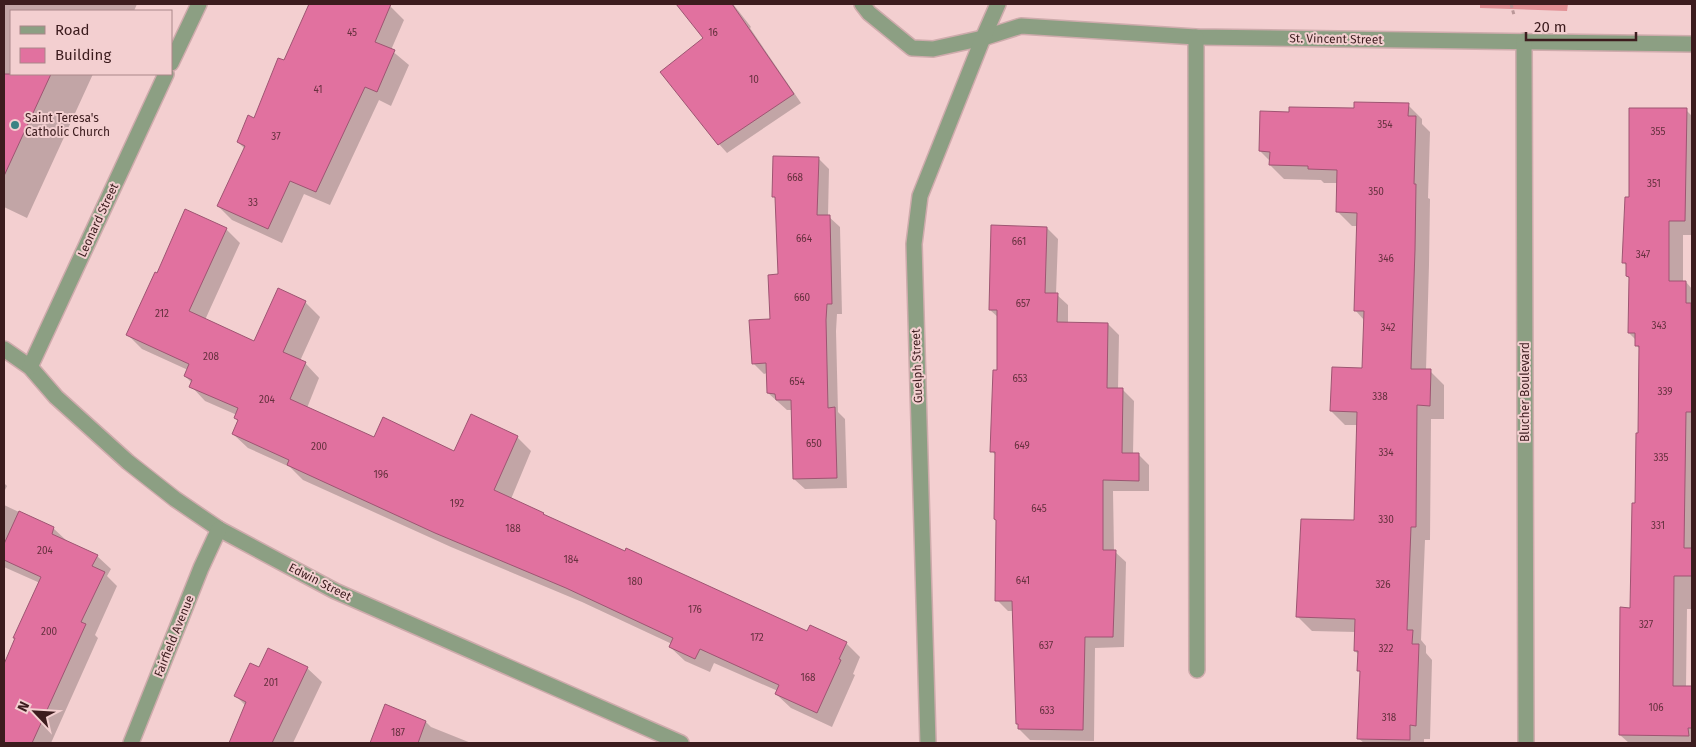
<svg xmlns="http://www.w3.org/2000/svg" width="1696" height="747" font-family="'Fira Sans',sans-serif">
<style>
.green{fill:#e29095}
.shadow{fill:#0003}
.building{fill:#e1719f;stroke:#9e5572}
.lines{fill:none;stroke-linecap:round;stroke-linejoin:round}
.minor-casing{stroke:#ceabac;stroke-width:18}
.path{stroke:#ba9899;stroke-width:3;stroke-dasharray:4 2.5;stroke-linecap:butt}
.minor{stroke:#8c9f83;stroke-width:15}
.poi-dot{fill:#3a8383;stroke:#f3cfd0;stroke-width:2}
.labels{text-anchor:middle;stroke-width:4;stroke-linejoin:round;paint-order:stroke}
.number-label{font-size:10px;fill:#65313e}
.street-label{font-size:12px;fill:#3c1c1e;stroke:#f3cfd0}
.poi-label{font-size:12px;fill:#3c1c1e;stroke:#f3cfd0;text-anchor:start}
</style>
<rect width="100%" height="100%" fill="#f3cfd0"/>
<polygon class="green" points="1480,4 1568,4 1567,11 1480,8"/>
<g class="shadow">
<polygon points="4,4 137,4 134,11 11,11 11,74 93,74 27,218 4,207"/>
<polygon points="311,4 386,4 390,6 404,20 391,50 409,65 391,106 379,100 330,205 304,194 282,243 232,220 218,206 245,149 238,142 254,119 284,61"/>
<polygon points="696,4 733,4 751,27 750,28 801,103 727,153 719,144 705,38 685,12"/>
<polygon points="1408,105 1422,119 1422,124 1430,132 1428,198 1430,199 1429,265 1426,370 1430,371 1444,385 1444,419 1431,419 1430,540 1425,540 1421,640 1426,646 1426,653 1432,660 1430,739 1424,739 1424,743 1364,743 1358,738 1361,673 1359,670 1359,655 1355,651 1356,632 1312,631 1298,617 1355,522 1357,425 1345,425 1331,411 1363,369 1364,320 1355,310 1358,226 1352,226 1338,212 1338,183 1324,183 1321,180 1284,179 1270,165 1270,161 1260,151 1290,113"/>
<polygon points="1686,110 1692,116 1692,235 1683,235 1683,282 1686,282 1692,289 1692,609 1687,609 1686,687 1692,687 1692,743 1629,743 1620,735 1632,609 1639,434 1641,350 1636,345 1636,340 1629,333 1630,279 1627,276 1627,266 1624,263 1630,198"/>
<polygon points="818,158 829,169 828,216 840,227 842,314 837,314 836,331 838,412 845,419 847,488 805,489 794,479 792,410 787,410 768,393 767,373 764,374 753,363 771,320 779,275 777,200 774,197"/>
<polygon points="1047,228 1058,239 1056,294 1068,305 1068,324 1108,324 1119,335 1118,389 1123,390 1134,401 1133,454 1138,454 1149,465 1149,491 1113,491 1114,551 1126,562 1124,647 1095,648 1094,741 1030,740 1019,729 1013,611 1008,611 997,600 996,456 992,451 998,371 999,318 990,310"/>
<polygon points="226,229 240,243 205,320 254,343 278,290 306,303 320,317 300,361 305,363 319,378 307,408 374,439 455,452 517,437 531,451 511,499 543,514 547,518 808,633 846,643 860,657 853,674 855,675 832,727 791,708 776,694 778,691 714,663 710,672 685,661 670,647 672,644 582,602 451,547 303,480 290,467 248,448 233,434 238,421 235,418 237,415 205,401 191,386 192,383 185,376 188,370 142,349 128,335 157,274"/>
<polygon points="4,483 7,486 4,492"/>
<polygon points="4,505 53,528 68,542 97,556 111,569 107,576 117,586 95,635 98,638 51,743 4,743 4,667 40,583 4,567"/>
<polygon points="307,668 322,682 293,743 230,743 246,706 236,696 259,669"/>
<polygon points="386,706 426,722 431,727 471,743 371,743"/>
</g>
<g class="building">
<polygon points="309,4 391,4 375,42 395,50 377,92 365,87 316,192 290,181 268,229 217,206 245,146 237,142 248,115 254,118 278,58 284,60"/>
<polygon points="676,4 732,4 794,94 718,145 660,72 703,38"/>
<polygon points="4,74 51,74 4,176"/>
<polygon points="1354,102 1409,103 1408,116 1416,116 1414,184 1416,184 1415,250 1411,369 1431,369 1430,406 1417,405 1416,527 1411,527 1407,630 1413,630 1412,644 1419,644 1416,726 1410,725 1410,740 1357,739 1360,671 1357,671 1358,651 1354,651 1355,619 1296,617 1301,519 1354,520 1357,412 1330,411 1332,367 1362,368 1364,311 1354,311 1357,213 1336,212 1337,170 1308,169 1308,166 1269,165 1270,152 1259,151 1260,111 1289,112 1289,107 1354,108"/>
<polygon points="1629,108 1687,108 1685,221 1669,221 1669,281 1686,281 1686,303 1691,303 1692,412 1686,412 1684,548 1692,548 1692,576 1674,576 1673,686 1692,686 1692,728 1688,728 1689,736 1619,735 1620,607 1630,608 1632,503 1635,503 1636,433 1638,433 1639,346 1635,346 1635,333 1628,333 1629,277 1626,276 1626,263 1622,263 1625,197 1629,197"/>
<polygon points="773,156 819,157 817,215 830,215 832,304 827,304 826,320 828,408 835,407 837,478 793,479 791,400 776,400 775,394 767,393 766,363 752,364 749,320 770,319 768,275 778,274 775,197 772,197"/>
<polygon points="185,209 227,228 189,311 254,341 278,288 306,301 283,352 306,362 290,399 374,437 383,417 454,451 471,414 518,436 494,490 544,513 543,514 625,551 626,548 807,631 810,625 847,642 839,659 841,660 817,713 775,694 779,685 700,649 695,659 669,647 673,638 566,588 435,533 287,465 289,460 232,434 238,420 234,418 238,408 189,387 192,380 184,376 189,364 126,335 155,272 157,273"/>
<polygon points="991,225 1047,227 1045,293 1058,293 1057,322 1108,323 1107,388 1123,388 1122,453 1139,453 1139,481 1103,480 1103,550 1116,550 1113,637 1085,637 1083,730 1018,729 1018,724 1016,724 1012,601 995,601 996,520 994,519 995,452 990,452 993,370 997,370 997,310 989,310"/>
<polygon points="19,511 54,527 52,534 98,555 92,566 105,572 81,622 86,624 32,743 4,743 4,664 15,638 13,638 41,577 4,560 4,544"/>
<polygon points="268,648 308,667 272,743 229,743 246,702 234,696 250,663 259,667"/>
<polygon points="385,704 426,721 418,743 370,743"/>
</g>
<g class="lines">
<g class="minor-casing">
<g id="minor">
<polyline points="862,4 869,13 912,48 933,49 983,38 1021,26 1196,37 1692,44"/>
<polyline points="1196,37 1197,670"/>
<polyline points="1524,41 1526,743"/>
<polyline points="171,63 199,4"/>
<polyline points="4,349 30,367 56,397 128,462 175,499 219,529 335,591 681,743"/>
<polyline points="30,367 166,74"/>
<polyline points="131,743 201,568 219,529"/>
<polyline points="928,743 914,244 920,196 983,38 998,4"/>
</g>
</g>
<polyline class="path" points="1511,4 1514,15"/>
<use href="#minor" class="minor"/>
</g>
<circle class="poi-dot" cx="15" cy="125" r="5"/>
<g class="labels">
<g class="number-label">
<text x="352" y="36">45</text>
<text x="713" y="36">16</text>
<text x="754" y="83">10</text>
<text x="318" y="93">41</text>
<text x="1385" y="128">354</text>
<text x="1658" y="135">355</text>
<text x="276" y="140">37</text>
<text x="795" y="181">668</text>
<text x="1654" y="187">351</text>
<text x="1376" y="195">350</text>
<text x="253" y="206">33</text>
<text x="804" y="242">664</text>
<text x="1019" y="245">661</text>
<text x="1643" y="258">347</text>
<text x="1386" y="262">346</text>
<text x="802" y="301">660</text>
<text x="1023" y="307">657</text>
<text x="162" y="317">212</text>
<text x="1659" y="329">343</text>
<text x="1388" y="331">342</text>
<text x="211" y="360">208</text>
<text x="1020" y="382">653</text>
<text x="797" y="385">654</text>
<text x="1665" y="395">339</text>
<text x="1380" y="400">338</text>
<text x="267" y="403">204</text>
<text x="814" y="447">650</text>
<text x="1022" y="449">649</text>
<text x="319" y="450">200</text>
<text x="1386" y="456">334</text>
<text x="1661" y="461">335</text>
<text x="381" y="478">196</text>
<text x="457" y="507">192</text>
<text x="1039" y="512">645</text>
<text x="1386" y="523">330</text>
<text x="1658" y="529">331</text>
<text x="513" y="532">188</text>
<text x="45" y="554">204</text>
<text x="571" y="563">184</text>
<text x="1023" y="584">641</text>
<text x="635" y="585">180</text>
<text x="1383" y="588">326</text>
<text x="695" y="613">176</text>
<text x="1646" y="628">327</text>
<text x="49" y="635">200</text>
<text x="757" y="641">172</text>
<text x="1046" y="649">637</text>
<text x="1386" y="652">322</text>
<text x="808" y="681">168</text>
<text x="271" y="686">201</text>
<text x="1656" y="711">106</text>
<text x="1047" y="714">633</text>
<text x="1389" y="721">318</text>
<text x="398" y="736">187</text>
</g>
<g class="street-label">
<text transform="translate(1336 39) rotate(1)" y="4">St. Vincent Street</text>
<text transform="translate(98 220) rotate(-65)" y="4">Leonard Street</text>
<text transform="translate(917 366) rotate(-92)" y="4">Guelph Street</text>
<text transform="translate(1525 392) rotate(-90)" y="4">Blucher Boulevard</text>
<text transform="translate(320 582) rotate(27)" y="4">Edwin Street</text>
<text transform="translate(174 636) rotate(-68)" y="4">Fairfield Avenue</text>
</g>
<g class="poi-label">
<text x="25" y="122">Saint Teresa's<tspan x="25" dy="14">Catholic Church</tspan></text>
</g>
</g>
<rect width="1696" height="747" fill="none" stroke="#3c1c1e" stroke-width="10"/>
<rect x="10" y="10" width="162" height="65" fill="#f3cfd0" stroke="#aa8789"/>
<rect x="20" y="26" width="25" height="8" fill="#8c9f83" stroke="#aa8789"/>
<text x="55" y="35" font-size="15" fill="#3c1c1e">Road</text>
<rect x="20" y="48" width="25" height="15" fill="#e1719f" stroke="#aa8789"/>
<text x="55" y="60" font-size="15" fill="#3c1c1e">Building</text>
<g transform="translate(35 712) rotate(295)" stroke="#f3cfd0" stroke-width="4" paint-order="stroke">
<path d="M0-4L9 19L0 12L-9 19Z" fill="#3c1c1e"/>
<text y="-8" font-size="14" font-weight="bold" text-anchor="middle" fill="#3c1c1e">N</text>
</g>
<path d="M1526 32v8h110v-8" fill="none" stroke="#3c1c1e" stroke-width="2.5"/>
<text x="1534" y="32" font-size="15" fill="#3c1c1e" stroke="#f3cfd0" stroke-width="4" paint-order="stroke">20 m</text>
</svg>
